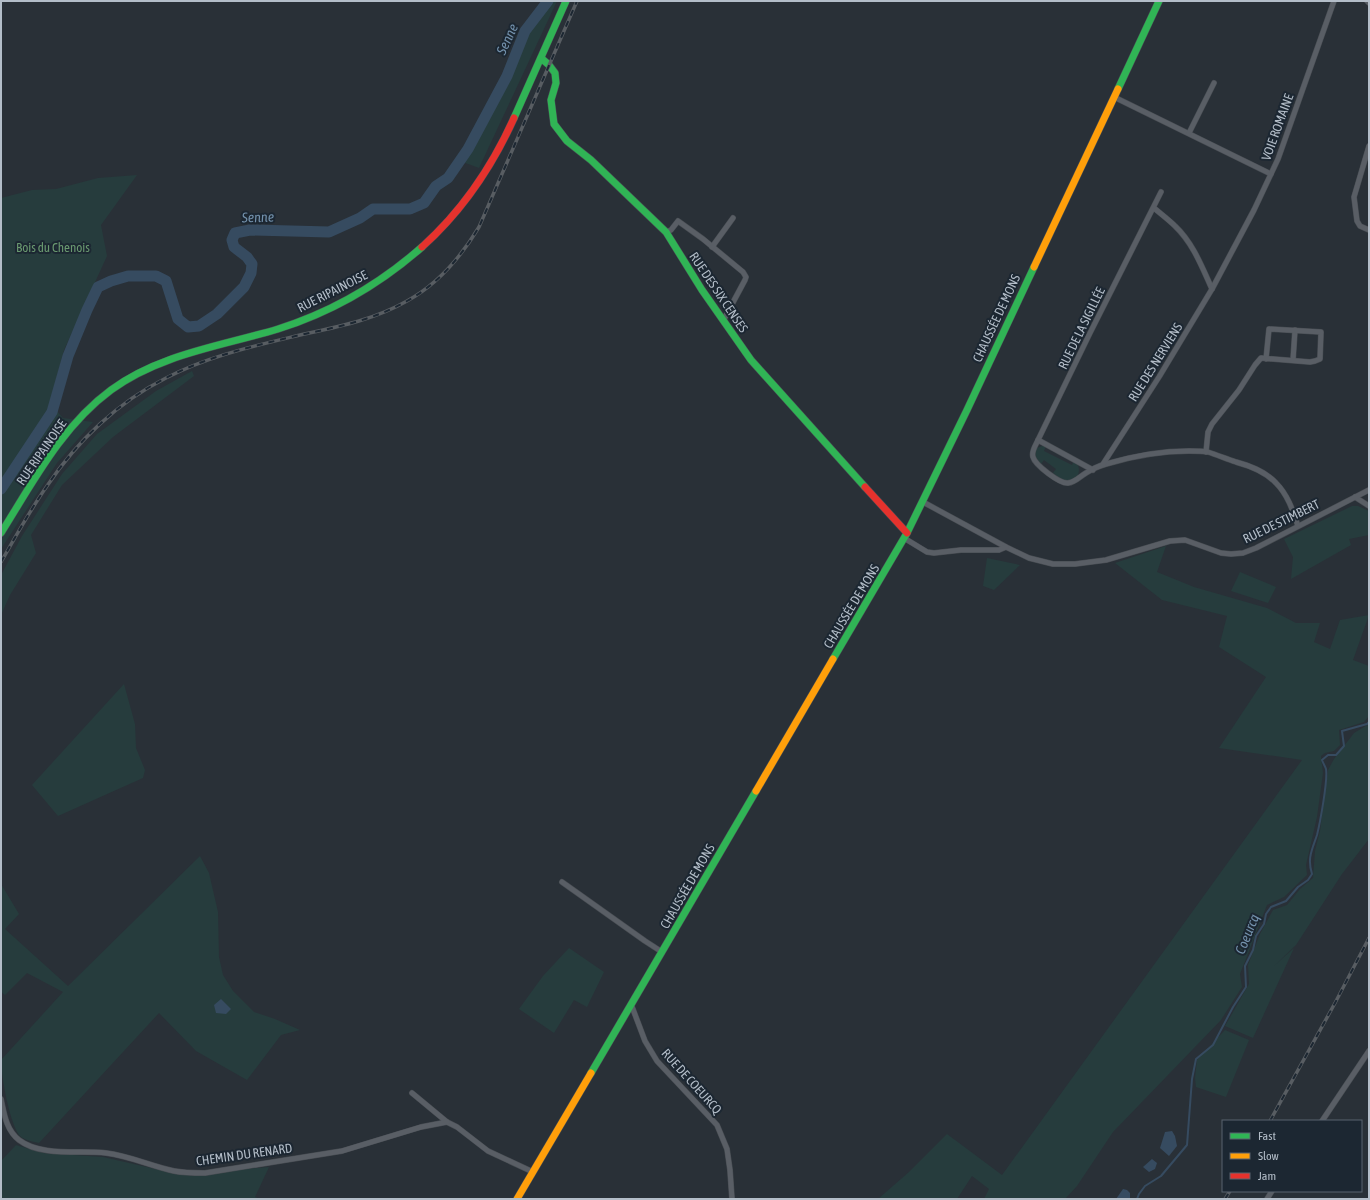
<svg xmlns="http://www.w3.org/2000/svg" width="1370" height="1200" font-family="'Asap Condensed',sans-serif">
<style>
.green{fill:#263c3d}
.water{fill:#364b60}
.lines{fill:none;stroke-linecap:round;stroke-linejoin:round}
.stream{stroke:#364b60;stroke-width:2}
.river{stroke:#364b60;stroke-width:11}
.street-casing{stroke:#474c52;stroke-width:6}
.fast-casing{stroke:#474c52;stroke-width:8}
.slow-casing{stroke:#474c52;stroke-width:8}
.jam-casing{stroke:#474c52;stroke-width:8}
.street{stroke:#595e65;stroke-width:5}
.fast{stroke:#30b455;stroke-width:7}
.slow{stroke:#ff9f0a;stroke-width:7}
.jam{stroke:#e5322d;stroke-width:7}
.rail-casing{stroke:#585d62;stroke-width:3.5}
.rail{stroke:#1c2732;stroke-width:2;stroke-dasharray:6;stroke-linecap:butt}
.labels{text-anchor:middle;stroke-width:4;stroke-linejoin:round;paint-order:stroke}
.street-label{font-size:13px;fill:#b3bdc8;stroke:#1c2732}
.park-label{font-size:13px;fill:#6a9970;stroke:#1c2732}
.water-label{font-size:14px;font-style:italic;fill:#7391ac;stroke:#1c2732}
</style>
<rect width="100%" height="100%" fill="#293037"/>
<g class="green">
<polygon points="554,1 557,1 479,168 460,161 527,33"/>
<polygon points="137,175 101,225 107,256 64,350 50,403 63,418 93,422 57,463 1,549 1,198 32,190 56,189 98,178"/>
<polygon points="192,371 194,376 113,437 62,485 31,535 36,553 10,595 1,615 1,575 22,536 62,474 97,434 156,391"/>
<path d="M1042 446H1046L1044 451 1072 465 1074 461C1079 465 1080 469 1078 475 1069 484 1061 480 1053 473L1056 469 1044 460 1041 464C1036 459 1033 454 1037 448Z"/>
<polygon points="1352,506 1358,506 1369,511 1369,535 1349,539 1351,545 1291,579 1293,557 1284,539"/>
<polygon points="1166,546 1157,572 1194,587 1267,608 1296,623 1320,623 1314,642 1330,649 1340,620 1369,615 1353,660 1369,666 1369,716 1364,722 1339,730 1340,745 1334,751 1325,753 1321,756 1323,773 1317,817 1306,865 1307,875 1284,897 1267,905 1240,974 1242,987 1221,1020 1113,1132 1077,1186 1065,1199 984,1199 989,1189 972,1176 957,1199 878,1199 909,1172 947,1134 1002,1175 1302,760 1219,748 1266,677 1219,647 1227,616 1162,600 1115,563"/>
<polygon points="987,558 1020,565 994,590 983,586"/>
<polygon points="1240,572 1276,587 1268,603 1231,591"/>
<polygon points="124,684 135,724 136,748 145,770 143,778 58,816 32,785"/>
<polygon points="1369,724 1369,839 1342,874 1296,945 1274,966 1294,948 1253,1038 1225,1026 1249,984 1248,965 1260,934 1273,910 1287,905 1300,889 1313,878 1315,851 1320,831 1328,770 1334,759 1354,733"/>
<path d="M200 856 209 873 218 912 219 957 223 975 233 991 254 1012 275 1019 300 1030 281 1035 247 1080 196 1051 159 1013 39 1143C34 1142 25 1140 21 1137 10 1127 1 1075 1 1060L63 992 27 973 5 995 1 992V884L19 914 5 929 68 986Z"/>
<polygon points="569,948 604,972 587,1007 574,1000 554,1033 519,1009 543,976"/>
<polygon points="1225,1030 1249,1040 1226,1097 1196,1087 1195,1078 1197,1060"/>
<polygon points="16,1145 44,1153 103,1157 160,1170 199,1173 269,1167 255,1197 260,1199 1,1199 1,1161"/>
</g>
<g class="water">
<polygon points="221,999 231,1009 226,1014 216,1013 214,1005"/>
<polygon points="1172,1131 1175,1136 1177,1146 1169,1156 1160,1148 1165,1132"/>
<polygon points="1152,1159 1157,1163 1155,1169 1149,1172 1143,1167"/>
<polygon points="1123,1189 1127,1190 1130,1193 1130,1199 1116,1199"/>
</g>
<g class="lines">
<path class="stream" d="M1137 1199 1139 1194 1145 1186 1161 1176 1187 1145 1192 1079 1196 1059 1213 1045 1233 1007 1246 987 1245 966 1253 950 1256 936 1264 924 1266 914 1271 907 1286 901 1298 887 1308 880 1312 874C1307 858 1312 850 1317 835 1320 823 1328 780 1326 769 1325 766 1323 763 1322 760L1328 755H1336L1344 746 1342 731 1367 724 1369 722"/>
<polyline class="river" points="1,489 52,412 68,356 87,310 98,287 111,281 128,276 156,276 166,281 178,319 188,327 199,326 217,314 244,287 251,273 252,264 247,257 234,247 232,240 235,233 250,230 329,232 360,218 373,209 410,209 424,203 436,186 448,178 468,149 507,76 525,31 548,1"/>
<g class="street-casing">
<g id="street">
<polyline points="1367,1 1369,3"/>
<polyline points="1114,97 1271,174"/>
<polyline points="1189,133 1214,83"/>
<polyline points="1369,146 1354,197 1357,221 1360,226 1369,230"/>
<path d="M1161 192 1090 333 1038 440C1036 445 1031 451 1033 457 1035 465 1060 484 1068 483 1076 482 1080 476 1086 473 1092 469 1099 466 1106 464 1133 456 1160 451 1189 451 1195 451 1202 451 1208 452 1217 455 1227 459 1236 462 1251 466 1266 472 1276 483 1288 495 1293 511 1298 526"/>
<path d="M1154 208C1161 214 1169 220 1175 226 1193 243 1202 267 1212 289"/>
<polyline points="666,232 671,230 678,221 703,239 743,272 746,277 745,280 723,321"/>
<polyline points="712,247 733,218"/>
<polyline points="1293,360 1295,330"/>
<polyline points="1038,440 1093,470"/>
<polyline points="1206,452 1208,432 1212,424 1239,390 1255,365 1261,358 1310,362 1315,361 1320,359 1321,332 1269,329 1266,359"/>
<polyline points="1103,464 1159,377 1212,289 1254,210 1278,159 1334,1"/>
<polyline points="1355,497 1369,506"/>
<polyline points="923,502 1006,547 1029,558 1053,564 1075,564 1106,560 1170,541 1185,540 1221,553 1231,554 1243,553 1256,548 1369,490"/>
<polyline points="904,538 927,552 934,553 961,550 999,550 1006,547"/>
<polyline points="562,882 645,941 662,952"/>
<polyline points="631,1004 645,1041 657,1061 717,1125 727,1149 730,1170 732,1199"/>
<polyline points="412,1093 447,1122 457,1127 488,1151 533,1172"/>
<path d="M1 1099C4 1113 6 1130 19 1140 41 1157 80 1150 106 1153 130 1156 151 1166 174 1171 184 1173 194 1173 205 1173L342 1151 421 1127 447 1122"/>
<polyline points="1322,1121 1369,1051"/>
<polyline points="1267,1199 1272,1191"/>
</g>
</g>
<g class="fast-casing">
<g id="fast">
<polyline points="541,58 549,65 555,73 556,83 551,100 554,124 567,141 591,160 666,232 702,290 751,360 865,487"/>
<polyline points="1118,89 1159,1"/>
<polyline points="514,118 566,1"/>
<path d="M1 533C33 482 62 426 111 390 160 354 222 346 278 329 332 312 380 284 422 247"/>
<polyline points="833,659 907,533 967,410 1034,267"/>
<polyline points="591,1073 756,791"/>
</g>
</g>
<g class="slow-casing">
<g id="slow">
<polyline points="1034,267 1118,89"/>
<polyline points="756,791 833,659"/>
<polyline points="517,1199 591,1073"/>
</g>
</g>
<g class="jam-casing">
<g id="jam">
<path d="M422 247C462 211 492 167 514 118"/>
<polyline points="865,487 907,533"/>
</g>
</g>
<use href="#street" class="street"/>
<use href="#fast" class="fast"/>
<use href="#slow" class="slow"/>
<use href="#jam" class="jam"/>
<g class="rail-casing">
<g id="rail">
<path d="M1 562C16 536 30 510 47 486 77 441 118 402 166 378 208 356 254 346 300 335 337 327 374 320 407 301 438 284 461 257 479 227L577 1"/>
<polyline points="1270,1121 1335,1003 1369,938"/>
<polyline points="1225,1199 1230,1191"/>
</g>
</g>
<use href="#rail" class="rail"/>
</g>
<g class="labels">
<g class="street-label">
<text transform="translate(1277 127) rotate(-70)" y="5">VOIE ROMAINE</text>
<text transform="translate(332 291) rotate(-27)" y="5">RUE RIPAINOISE</text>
<text transform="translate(719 292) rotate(56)" y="5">RUE DES SIX CENSES</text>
<text transform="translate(996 318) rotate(-65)" y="5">CHAUSSÉE DE MONS</text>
<text transform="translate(1081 328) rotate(-64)" y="5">RUE DE LA SIGILLÉE</text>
<text transform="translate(1155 362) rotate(-58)" y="5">RUE DES NERVIENS</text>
<text transform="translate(41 452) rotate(-55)" y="5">RUE RIPAINOISE</text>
<text transform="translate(1281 521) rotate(-26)" y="5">RUE DE STIMBERT</text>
<text transform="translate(851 606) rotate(-59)" y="5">CHAUSSÉE DE MONS</text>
<text transform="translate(687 886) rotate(-60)" y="5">CHAUSSÉE DE MONS</text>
<text transform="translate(692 1081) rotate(48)" y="5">RUE DE COEURCQ</text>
<text transform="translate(244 1154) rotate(-8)" y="5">CHEMIN DU RENARD</text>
</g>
<g class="park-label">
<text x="53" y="252">Bois du Chenois</text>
</g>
<g class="water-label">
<text transform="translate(507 39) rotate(-65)" y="5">Senne</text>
<text transform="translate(258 217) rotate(-2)" y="5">Senne</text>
<text transform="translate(1247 934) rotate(-68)" y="5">Coeurcq</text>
</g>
</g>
<rect width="1370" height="1200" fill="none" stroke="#b3bdc8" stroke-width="4"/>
<rect x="1222" y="1120" width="140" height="72" fill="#1c2732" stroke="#58636e"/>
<rect x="1230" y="1133" width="20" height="6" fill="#30b455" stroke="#58636e"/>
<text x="1258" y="1140" font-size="12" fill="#b3bdc8">Fast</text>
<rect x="1230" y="1153" width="20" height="6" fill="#ff9f0a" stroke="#58636e"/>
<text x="1258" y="1160" font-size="12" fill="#b3bdc8">Slow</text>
<rect x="1230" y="1173" width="20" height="6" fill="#e5322d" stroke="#58636e"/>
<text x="1258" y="1180" font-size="12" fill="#b3bdc8">Jam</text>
</svg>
